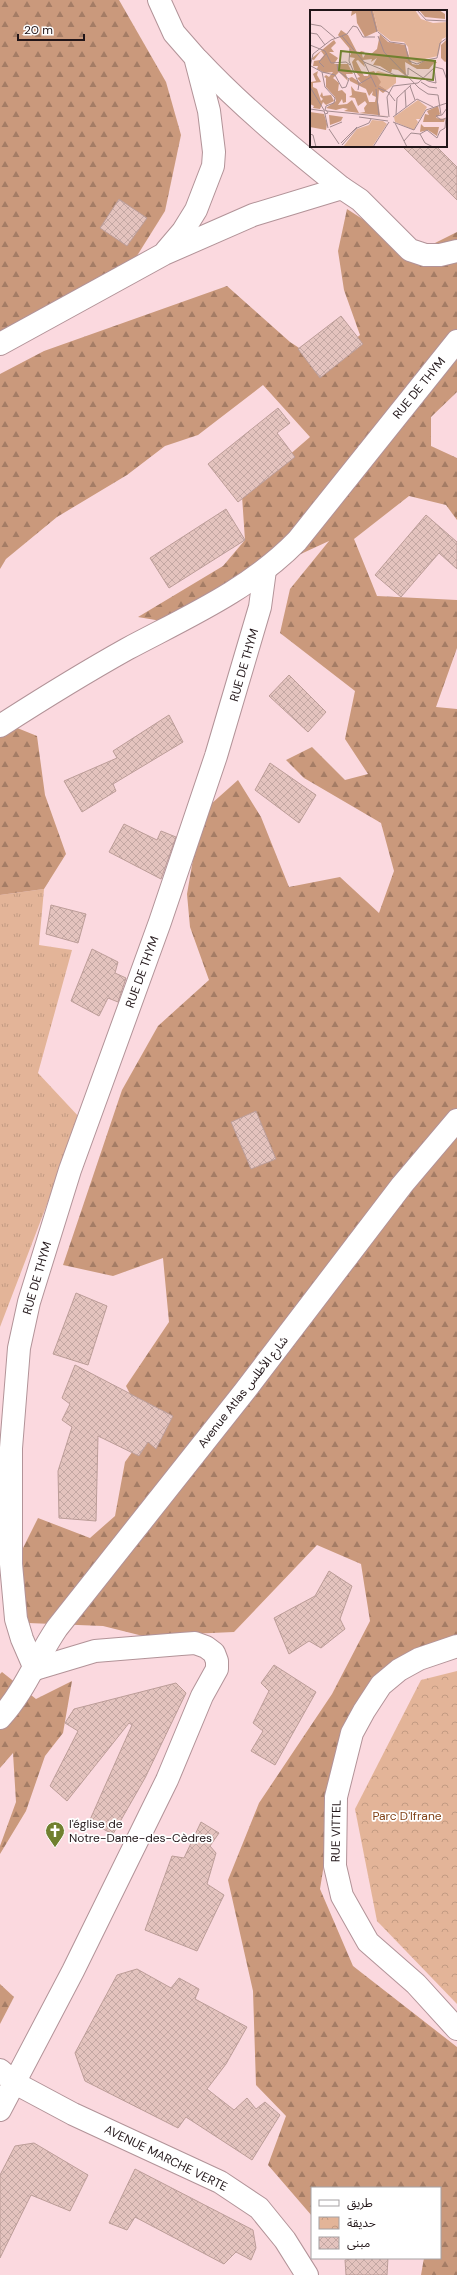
<svg xmlns="http://www.w3.org/2000/svg" width="457" height="2275" font-family="'DM Sans','Noto Sans Arabic',sans-serif">
<style>
.grass{fill:url(#grass-tufts)}
.forest{fill:url(#forest-firs)}
.park{fill:url(#park-crowns)}
.building{fill:url(#building-cross-hatch);stroke:#bc9d98}
.lines{fill:none;stroke-linecap:round;stroke-linejoin:round}
.minor-casing{stroke:#b29398;stroke-width:24}
.minor{stroke:#fff;stroke-width:22}
.labels{text-anchor:middle;stroke-width:3.5;stroke-linejoin:round;paint-order:stroke}
.street-label{font-size:12px;fill:#211518;stroke:#fff}
.park-label{font-size:12px;fill:#814217;stroke:#fff}
.poi-label{font-size:12px;fill:#211518;stroke:#fff;text-anchor:start}
.inset-road{fill:none;stroke:#a48b8f;stroke-width:1}
.view{fill:#70802f;fill-opacity:0.15;stroke:#70802f;stroke-width:2}
.inset-edge{fill:none;stroke:#211518;stroke-width:2}
</style>
<defs>
<pattern id="grass-tufts" width="24" height="20" patternUnits="userSpaceOnUse"><rect width="24" height="20" fill="#e3b498"/><path d="M3 7l-1-3M5 7V3M7 7l1-3M15 17l-1-3M17 17v-4M19 17l1-3" fill="none" stroke="#c29a82"/></pattern>
<pattern id="forest-firs" width="22" height="20" patternUnits="userSpaceOnUse"><rect width="22" height="20" fill="#ca997c"/><path d="M5 1l3.5 6h-7zM16 11l3.5 6h-7z" fill="#a47c65"/></pattern>
<pattern id="park-crowns" width="20" height="18" patternUnits="userSpaceOnUse"><rect width="20" height="18" fill="#e3b498"/><path d="M2 6a3 3 0 1 1 6 0M12 15a3 3 0 1 1 6 0" fill="none" stroke="#c29a82"/></pattern>
<pattern id="building-cross-hatch" width="8" height="8" patternUnits="userSpaceOnUse"><rect width="8" height="8" fill="#e4c3be"/><path d="M0 0l8 8M0 8l8-8" fill="none" stroke="#c3a7a3"/></pattern>
</defs>
<rect width="100%" height="100%" fill="#fbd9df"/>
<polygon class="grass" points="44,889 39,945 72,950 38,1073 80,1118 0,1327 0,895"/>
<g class="forest">
<polygon points="0,0 119,0 166,82 181,135 165,211 135,259 0,332"/>
<polygon points="347,209 415,253 457,232 457,392 431,417 431,446 457,458 457,520 446,505 409,496 354,539 377,596 457,600 457,648 436,707 457,709 457,1638 392,1664 344,1739 320,1889 353,1966 457,2047 457,2275 421,2275 424,2258 440,2258 440,2188 312,2188 312,2216 268,2165 286,2116 256,2085 253,1991 228,1880 259,1803 332,1694 370,1621 361,1564 317,1545 234,1632 143,1636 103,1626 28,1623 18,1558 38,1518 90,1538 115,1516 125,1462 148,1430 126,1386 169,1322 163,1258 113,1276 63,1265 122,1090 158,1026 209,980 190,927 187,894 201,813 238,780 261,817 289,887 340,877 379,913 394,871 381,823 304,778 286,760 312,747 345,780 368,774 345,739 355,691 280,633 290,589 329,541 242,581 167,622 138,617 223,566 245,540 242,496 310,437 263,385 198,435 165,446 127,475 57,517 6,559 0,569 0,374 44,351 227,286 290,342 325,365 360,335 344,290 338,251"/>
<polygon points="0,721 37,736 45,795 66,854 44,889 0,895"/>
<polygon points="2,1672 36,1699 72,1681 63,1733 45,1756 26,1811 0,1854 0,1846 16,1802 13,1753 0,1768 0,1674"/>
<polygon points="0,1984 14,1997 0,2024"/>
</g>
<polygon class="park" points="457,1671 457,2004 377,1921 355,1809 421,1680"/>
<g class="building">
<polygon points="402,146 436,146 457,167 457,200"/>
<polygon points="119,199 147,218 127,246 100,228"/>
<polygon points="341,316 363,344 320,378 298,349"/>
<polygon points="278,408 290,423 277,433 295,457 238,502 208,464"/>
<polygon points="226,509 245,540 169,588 150,558"/>
<polygon points="426,515 457,542 457,569 439,553 401,597 375,575"/>
<polygon points="289,675 326,712 308,732 269,696"/>
<polygon points="169,715 183,742 113,784 116,791 82,812 64,781 117,758 113,751"/>
<polygon points="270,763 316,795 299,823 255,790"/>
<polygon points="124,824 157,840 161,831 176,837 161,879 109,852"/>
<polygon points="51,905 86,914 78,943 46,934"/>
<polygon points="92,949 118,962 115,973 126,978 118,1002 108,998 99,1016 71,1001"/>
<polygon points="256,1111 276,1159 251,1169 231,1122"/>
<polygon points="76,1293 107,1306 88,1365 53,1354"/>
<polygon points="75,1365 173,1416 156,1449 148,1442 139,1456 98,1436 96,1521 59,1518 58,1471 72,1427 62,1420 70,1404 62,1398"/>
<polygon points="329,1571 352,1586 340,1619 345,1629 321,1648 309,1641 289,1654 274,1618 315,1596"/>
<polygon points="274,1665 316,1692 275,1765 251,1751 263,1731 253,1723 269,1691 261,1683"/>
<polygon points="176,1683 186,1693 145,1778 113,1834 89,1822 132,1725 129,1723 67,1801 50,1786 78,1731 65,1723 74,1709"/>
<polygon points="201,1822 219,1833 210,1846 216,1853 207,1884 224,1895 197,1951 145,1930 172,1856 184,1858"/>
<polygon points="137,1969 171,1988 179,1978 199,1989 195,1999 247,2027 226,2064 207,2089 234,2110 247,2098 256,2109 265,2102 280,2115 252,2160 186,2117 178,2128 85,2081 75,2053 117,1975"/>
<polygon points="34,2143 88,2175 70,2211 31,2195 0,2258 0,2175 15,2146"/>
<polygon points="135,2169 253,2230 256,2248 251,2260 236,2252 224,2264 135,2217 127,2230 109,2223"/>
<polygon points="355,2258 388,2258 387,2275 346,2275 345,2260"/>
</g>
<g class="lines">
<g class="minor-casing">
<g id="minor">
<polyline points="159,0 174,33 195,57 209,111 214,152 213,166 196,210 183,231 166,251"/>
<path d="M198 60C242 107 292 148 342 188"/>
<polyline points="0,344 164,254 253,215 342,188 360,200 410,250 425,255 440,255 457,251"/>
<path d="M0 726C42 699 84 673 127 649 187 617 249 590 297 541L457 341"/>
<polyline points="457,1646 419,1659 399,1670 381,1685 364,1711 352,1733 336,1797 335,1866 342,1896 368,1942 416,1984 457,2029"/>
<polyline points="35,1669 22,1639 16,1619 11,1564 11,1448 19,1348 29,1302 70,1170 160,922 216,756 260,607 265,570"/>
<path d="M0 1718C25 1691 37 1657 57 1628L244 1392 402 1185 457 1120"/>
<polyline points="0,2070 15,2083 73,2114 220,2182 259,2208 285,2240 307,2275"/>
<polyline points="0,2110 73,1971 167,1780 202,1696 217,1669 217,1661 214,1653 206,1647 195,1643 181,1644 95,1651 35,1669"/>
</g>
</g>
<use href="#minor" class="minor"/>
</g>
<defs>
<g id="church-pin" transform="scale(1)"><path d="M0 17L-7.5 6A9.5 9.5 0 1 1 7.5 6Z" fill="#70802f" stroke="#fff"/><path d="M-1.2-6h2.4v3.5h3.3v2.4h-3.3V6h-2.4V-.1h-3.3v-2.4h3.3Z" fill="#fff"/></g>
</defs>
<g fill-rule="evenodd">
<use href="#church-pin" x="55" y="1831"/>
</g>
<g class="labels">
<g class="street-label">
<text transform="translate(419 388) rotate(-51)" y="4">RUE DE THYM</text>
<text transform="translate(244 665) rotate(-74)" y="4">RUE DE THYM</text>
<text transform="translate(142 972) rotate(-70)" y="4">RUE DE THYM</text>
<text transform="translate(37 1278) rotate(-74)" y="4">RUE DE THYM</text>
<text transform="translate(243 1392) rotate(-52)" y="4">Avenue Atlas شارع الأطلس</text>
<text transform="translate(336 1831) rotate(-89)" y="4">RUE VITTEL</text>
<text transform="translate(166 2158) rotate(26)" y="4">AVENUE MARCHE VERTE</text>
</g>
<g class="park-label">
<text x="407" y="1820">Parc D'Ifrane</text>
</g>
<g class="poi-label">
<text x="69" y="1828">l'église de<tspan x="69" dy="14">Notre-Dame-des-Cèdres</tspan></text>
</g>
</g>
<g transform="translate(310 10)">
<rect width="137" height="137" fill="#fbd9df"/>
<path d="M68 61 86 66V73L77 80 69 75 66 62Z" fill="#e3b498"/>
<path d="M42 0H63L68 21 55 27 47 13 46 3 41 6ZM109 0H129L135 4V9L115 7ZM31 20 38 25 48 44 51 41 55 42 52 44 53 48 56 43 60 45 67 39 70 24 78 32 95 35 102 54 108 55 115 50H125L127 53H124L119 59H107L95 52 96 66 88 60 82 59 81 63 70 56 63 55 67 48 61 52 62 49 53 50 55 57 48 50 46 51 54 66H58L59 62 64 61 71 72 69 75 77 80 73 83 69 80 68 92 70 105 77 106 49 103 55 102 54 98 57 94 55 91 48 96 45 88 39 87 42 85 41 76 45 81 56 83 59 92H65L66 87 62 85 63 81 59 86 56 79 40 71 39 68 42 67 52 74 47 68 50 67 44 60 42 52 45 48 39 47 41 44 39 38 28 25ZM137 29V51L135 52 131 48V35ZM24 30 26 33 21 38 24 42H19L28 48 24 54H38L43 64H36L38 71 29 62 23 68 29 73 28 81 32 80 36 84V92L33 93 32 89 28 95 37 94 42 90 49 103 34 101 38 99 33 98 26 100 16 98 26 91 25 87 16 77V68L14 67 16 65 19 67 23 62 15 63 7 59 8 56H3L4 51 10 50 14 45 11 41 4 50 1 49ZM8 61 7 65 11 72 3 73V77L7 79 11 91 13 89 10 86 12 82 13 86 21 85 24 91 16 95 13 92 10 99 3 98 4 96 0 94V69L1 72 6 71 3 64ZM128 96 130 104 126 108 135 109 134 112H113L115 104 119 105 117 101ZM0 102 14 104 17 114 16 120 0 117ZM19 105 33 107 31 111 20 115ZM111 114 114 117H129L127 126 118 120 110 122Z" fill="#ca997c"/>
<path d="M63 0H105L111 9 123 13 137 12V27L132 29 128 46 115 49 110 53 100 50 98 37 94 32 81 31 68 21ZM108 90 117 97 110 109H106L108 112 104 120 85 112 84 107ZM62 110 73 111 77 114 62 137H33L47 119 59 115Z" fill="#e3b498"/>
<path class="inset-road" d="M61 0 67 22M107 0 116 10 137 11M0 14 11 16 25 28M68 22 80 32 95 34 99 51 107 54 116 50 127 48 130 33 137 28M0 23 7 24 15 35M32 26 54 52 85 65 98 66M68 26 74 42 109 78 118 84 128 85 131 105M0 35 15 41 21 53 36 52 40 55M40 39 39 51 49 74M54 52 66 77M1 56 12 62 15 77 25 88 24 93 16 96 15 100M0 57 3 44 21 30 37 24 43 16 47 17 53 27H65M14 57 9 52 17 43M12 62 25 65 32 78 36 77 39 69 28 61 27 54M98 65V58L118 71 126 73 124 58M111 72 119 77 127 78M100 76 105 90M0 77 14 100M68 78 78 82 85 91M66 79 69 106M48 80 49 74 61 67M95 80 96 97M0 99 14 101M14 101 16 100 18 103 15 104ZM17 101 78 107M15 104 18 118M86 105 87 88 101 75M49 107 78 111M79 107 77 87 83 76 108 73 125 57 133 59 137 70M83 107 107 89 123 97M83 112 104 120 116 100 137 93M85 113 97 137M20 117 32 112M19 119 29 134M0 124 3 125 6 137M110 124 115 133 123 137M94 131 101 123 110 124 117 120 127 128 130 121 135 118 136 108 131 110 126 106 132 105 137 98M31 133 47 117M32 135 47 118 59 113 61 109M63 137 79 112"/>
<path class="view" d="M31 41 125 51 123 70 29 60Z"/>
<rect width="137" height="137" class="inset-edge"/>
</g>
<rect x="311" y="2187" width="130" height="72" fill="#ffffff" stroke="#a6a1a3"/>
<rect x="319" y="2200" width="20" height="6" fill="#ffffff" stroke="#a6a1a3"/>
<text x="347" y="2207" font-size="12" fill="#211518">طريق</text>
<rect x="319" y="2217" width="20" height="12" fill="url(#park-crowns)" stroke="#a6a1a3"/>
<text x="347" y="2227" font-size="12" fill="#211518">حديقة</text>
<rect x="319" y="2237" width="20" height="12" fill="url(#building-cross-hatch)" stroke="#a6a1a3"/>
<text x="347" y="2247" font-size="12" fill="#211518">مبنى</text>
<path d="M18 34v6h66v-6" fill="none" stroke="#211518" stroke-width="2"/>
<text x="24" y="34" font-size="12" fill="#211518" stroke="#ffffff" stroke-width="3" paint-order="stroke">20 m</text>
</svg>
